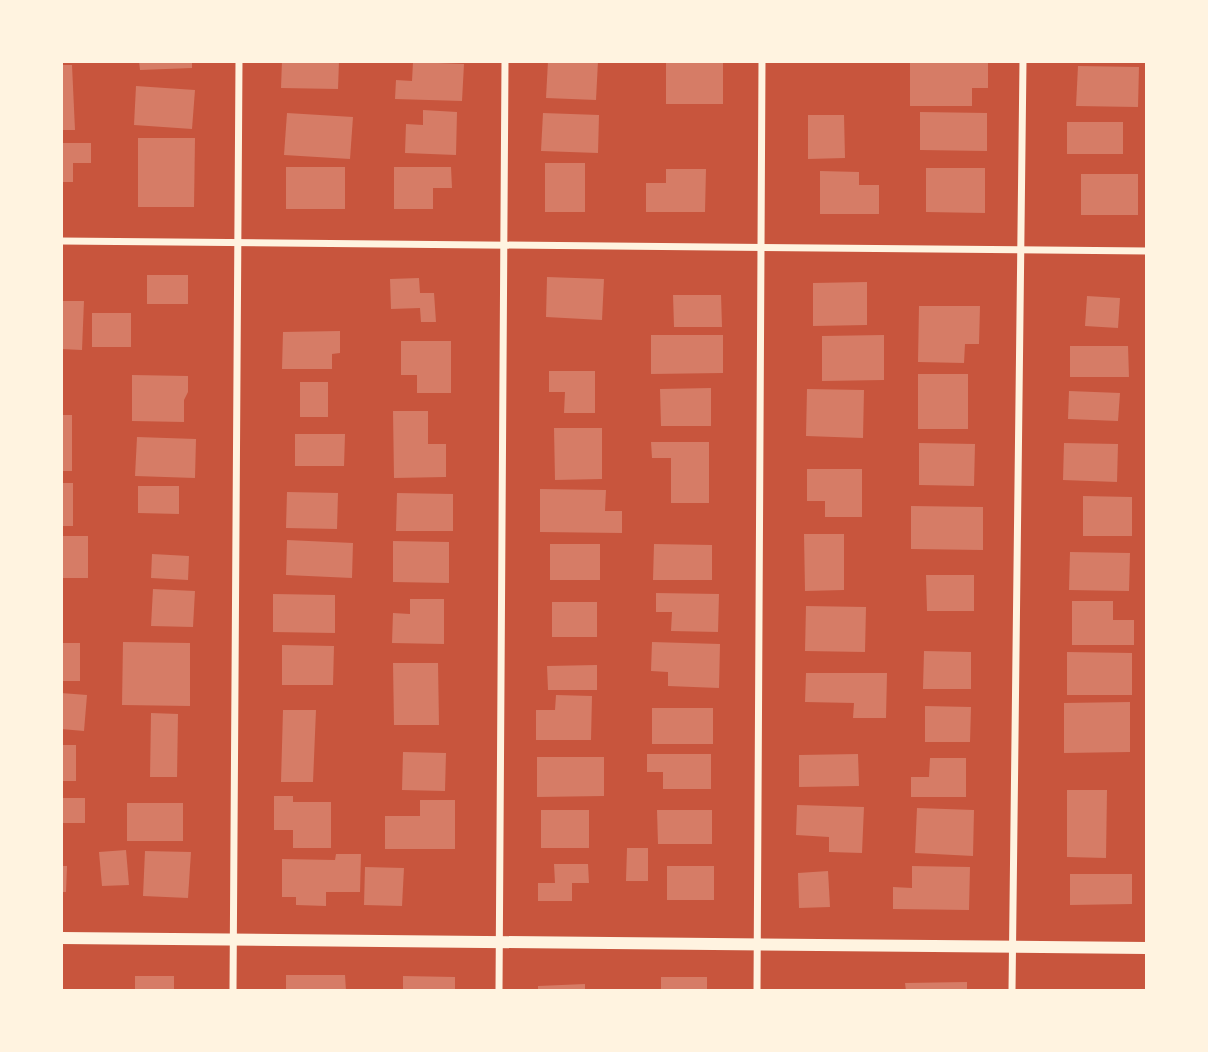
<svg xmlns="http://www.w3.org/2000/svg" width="1208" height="1052" font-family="'PT Serif',serif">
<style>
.building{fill:#d67c66}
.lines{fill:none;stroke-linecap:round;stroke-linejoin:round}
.minor{stroke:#fff3e0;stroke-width:7}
.tertiary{stroke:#fff3e0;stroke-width:12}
</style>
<rect width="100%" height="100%" fill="#c8553d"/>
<g class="building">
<polygon points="139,61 192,61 192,68 140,70"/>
<polygon points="282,61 339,61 338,89 281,88"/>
<polygon points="548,61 598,61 596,100 546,98"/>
<polygon points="910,61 988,61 988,88 972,88 972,106 910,106"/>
<polygon points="413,62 464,64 462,101 395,99 396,80 412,81"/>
<rect x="666" y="62" width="57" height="42"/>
<polygon points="61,65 72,65 75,130 61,130"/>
<polygon points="1078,66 1139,67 1138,107 1076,106"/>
<polygon points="136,86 195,90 192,129 134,125"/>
<polygon points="423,110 457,112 456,155 405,153 406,124 423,125"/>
<polygon points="920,112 987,113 987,151 920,150"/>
<polygon points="287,113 353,117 350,159 284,155"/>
<polygon points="543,113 599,115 598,153 541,151"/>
<polygon points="808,115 844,115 845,158 808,159"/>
<rect x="1067" y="122" width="56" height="32"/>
<polygon points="138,138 195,138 194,207 138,207"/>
<polygon points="61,143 91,143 91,163 73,163 73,182 61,182"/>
<rect x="545" y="163" width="40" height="49"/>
<rect x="286" y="167" width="59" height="42"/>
<polygon points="394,167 451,167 452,188 433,188 433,209 394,209"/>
<polygon points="926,168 985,168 985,213 926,212"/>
<polygon points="666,169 706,169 705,212 646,212 646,183 666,183"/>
<polygon points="820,171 859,172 859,185 879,185 879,214 820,214"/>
<rect x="1081" y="174" width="57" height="41"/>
<rect x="147" y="275" width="41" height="29"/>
<polygon points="547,277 604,279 602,320 546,317"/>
<polygon points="419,278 420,293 434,293 436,322 421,322 420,308 391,309 390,279"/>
<polygon points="867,282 867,325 813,326 813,283"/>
<polygon points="673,295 721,295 722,327 674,327"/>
<polygon points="1087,296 1120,298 1118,328 1085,326"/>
<polygon points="61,301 84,301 82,350 61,349"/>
<polygon points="919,306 980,306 979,344 965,344 964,363 918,362"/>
<rect x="92" y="313" width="39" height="34"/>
<polygon points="340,331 340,353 332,354 332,369 282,369 283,332"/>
<polygon points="651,335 723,335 723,373 651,374"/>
<polygon points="884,335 884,380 822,381 822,336"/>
<polygon points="401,341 451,341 451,393 417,393 417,375 401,375"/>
<polygon points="1070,346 1128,346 1129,377 1070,377"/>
<polygon points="549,371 595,371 595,413 564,413 565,392 549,392"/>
<rect x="918" y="374" width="50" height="55"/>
<polygon points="132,375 188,376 188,392 184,400 184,422 132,421"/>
<rect x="300" y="382" width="28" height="35"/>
<polygon points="711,388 711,426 661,426 660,389"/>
<polygon points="807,389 864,390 863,438 806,436"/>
<polygon points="1069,391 1120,393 1118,421 1068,419"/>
<polygon points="393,411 428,411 428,444 446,444 446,477 394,478"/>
<rect x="61" y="415" width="11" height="56"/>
<polygon points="554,428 602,428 602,479 555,480"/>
<polygon points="295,434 345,434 344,466 295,466"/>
<polygon points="137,437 196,439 195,478 135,476"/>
<polygon points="651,442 709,442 709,503 671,503 671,458 652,458"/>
<polygon points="919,443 975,444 974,486 919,485"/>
<polygon points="1064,443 1118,444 1117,482 1063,480"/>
<polygon points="807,469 862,469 862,517 825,517 825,501 807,501"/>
<rect x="61" y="483" width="12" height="43"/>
<polygon points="138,486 179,486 179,514 138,513"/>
<polygon points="540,489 606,490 605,511 622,511 622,533 540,532"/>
<polygon points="287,492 338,493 337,529 286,528"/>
<polygon points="397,493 453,494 453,531 396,531"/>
<polygon points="1083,496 1132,497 1132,536 1083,536"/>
<polygon points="911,506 983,507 983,550 911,549"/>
<polygon points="804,534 844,534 844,590 805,591"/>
<rect x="61" y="536" width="27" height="42"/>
<polygon points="287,540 353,543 352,578 286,575"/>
<polygon points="393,541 449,542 449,583 393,582"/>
<rect x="550" y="544" width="50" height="36"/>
<polygon points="654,544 712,545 712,580 653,580"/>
<polygon points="1070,552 1130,553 1129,591 1069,590"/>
<polygon points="152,554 189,556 188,580 151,578"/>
<polygon points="926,575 974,575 974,611 927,611"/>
<polygon points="153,589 195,591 193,627 151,626"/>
<polygon points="656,593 719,594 718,632 671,631 672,612 656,612"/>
<polygon points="273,594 335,595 335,633 273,632"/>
<polygon points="410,599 444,599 444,644 392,643 393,613 410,614"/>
<polygon points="1072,601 1113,601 1113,620 1134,620 1134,645 1072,645"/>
<rect x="552" y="602" width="45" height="35"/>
<polygon points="806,606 866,607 865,652 805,651"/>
<polygon points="123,642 190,643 190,706 122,705"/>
<polygon points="652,642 720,644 719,688 668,686 668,672 651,671"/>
<rect x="61" y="643" width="19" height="38"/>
<polygon points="282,645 334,646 333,685 282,685"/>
<polygon points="924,651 971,652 971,689 923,689"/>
<polygon points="1067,652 1132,653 1132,695 1067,695"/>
<polygon points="393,663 438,663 439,725 394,725"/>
<polygon points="597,665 597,690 548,690 547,666"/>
<polygon points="806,673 887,673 886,718 853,718 854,703 805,702"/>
<polygon points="61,693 87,695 84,731 61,729"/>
<polygon points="556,695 592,696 591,740 536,740 536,710 555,710"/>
<polygon points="1130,702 1130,752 1064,753 1064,703"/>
<polygon points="925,706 971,707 970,742 925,742"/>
<rect x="652" y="708" width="61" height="36"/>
<polygon points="283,710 316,710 313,782 281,782"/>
<polygon points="151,713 178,714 177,777 150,777"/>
<rect x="61" y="745" width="15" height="36"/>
<polygon points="403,752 446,753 445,791 402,790"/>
<polygon points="647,754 711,754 711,789 663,789 663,772 647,772"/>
<polygon points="858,754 859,786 799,787 799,755"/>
<polygon points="537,757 604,757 604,796 537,797"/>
<polygon points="930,758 966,758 966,797 911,797 911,777 929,777"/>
<polygon points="1067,790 1107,790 1106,858 1067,857"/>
<polygon points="274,796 293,796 293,802 331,802 331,848 293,848 293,830 274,830"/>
<rect x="61" y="798" width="24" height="25"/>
<polygon points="420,800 455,800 455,849 385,849 385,816 420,816"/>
<rect x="127" y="803" width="56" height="38"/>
<polygon points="797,805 864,807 862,853 829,852 829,837 796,835"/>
<polygon points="917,808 974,810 973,856 915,853"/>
<rect x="541" y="810" width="48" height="38"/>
<polygon points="657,810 712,810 712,844 658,844"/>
<polygon points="627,848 648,848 648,881 626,881"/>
<polygon points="126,850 129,885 102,886 99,852"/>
<polygon points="145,851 191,852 188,898 143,896"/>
<polygon points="336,854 361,854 360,892 326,892 326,906 296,905 296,897 282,897 282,859 335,860"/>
<polygon points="554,864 588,864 589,883 572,883 572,901 538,901 538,883 555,883"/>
<polygon points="61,866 67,866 66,892 61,892"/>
<rect x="667" y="866" width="47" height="34"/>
<polygon points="912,866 970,867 969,910 893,909 893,887 912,888"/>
<polygon points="365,867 404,868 402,906 364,905"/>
<polygon points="828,871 830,907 799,908 798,873"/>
<polygon points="1070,874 1132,874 1132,904 1070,905"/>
<polygon points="286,975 345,975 346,991 286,991"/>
<rect x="135" y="976" width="39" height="15"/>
<polygon points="403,976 455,977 455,991 403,991"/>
<rect x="661" y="977" width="46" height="14"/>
<polygon points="967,982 967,991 906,991 905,983"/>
<polygon points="585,984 585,991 538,991 538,986"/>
</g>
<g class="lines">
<g class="minor">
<polyline points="61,241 1147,251"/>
<polyline points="233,991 239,61"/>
<polyline points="499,991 505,61"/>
<polyline points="757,991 762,61"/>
<polyline points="1012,991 1023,61"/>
</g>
<polyline class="tertiary" points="61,938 1147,948"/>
</g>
<rect width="1208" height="1052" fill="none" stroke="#fff3e0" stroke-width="126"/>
</svg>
